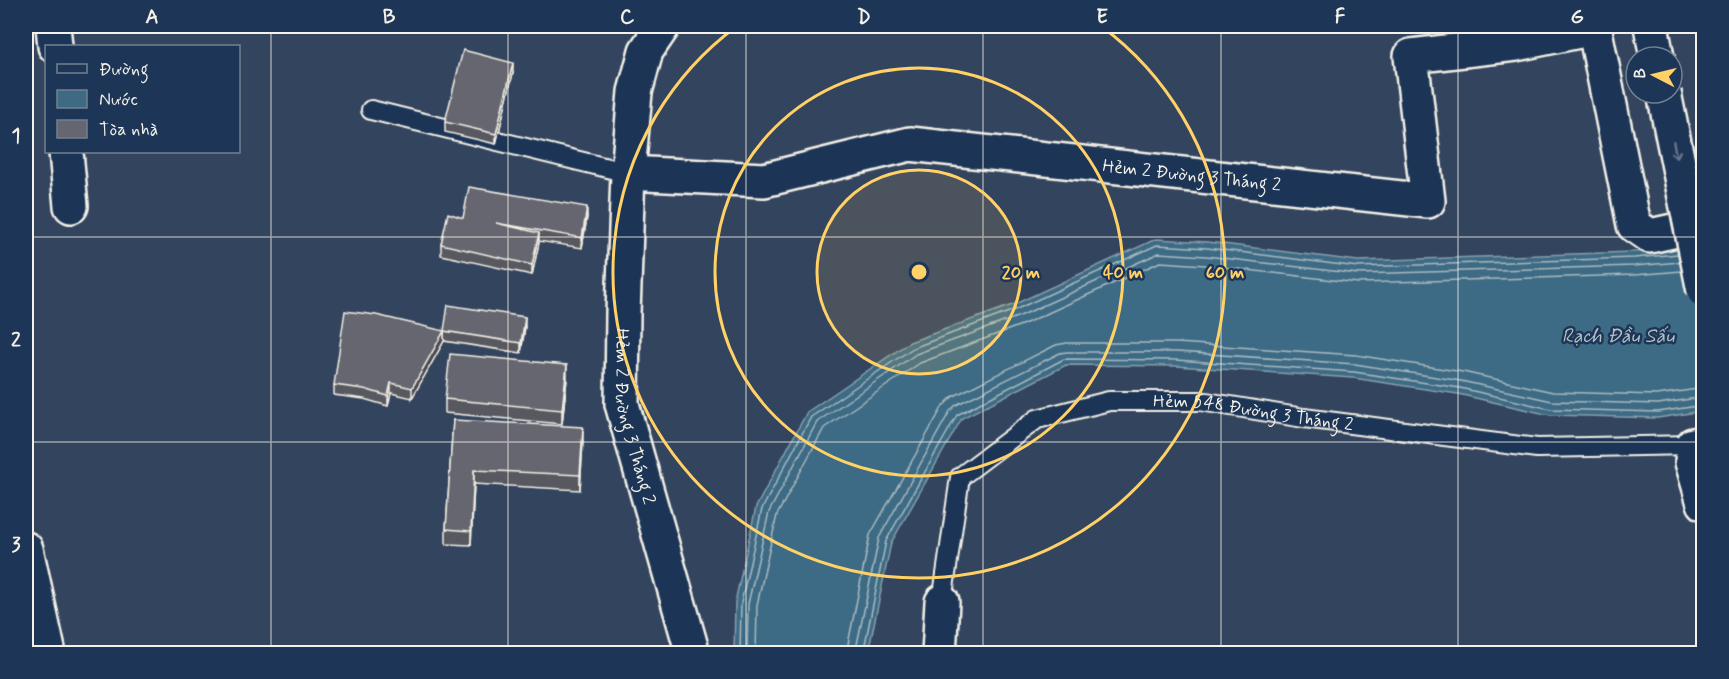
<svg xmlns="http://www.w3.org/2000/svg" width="1729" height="679" font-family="Mynerve,sans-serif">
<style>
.water{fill:#3e6a84;stroke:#87a0ac;stroke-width:1.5}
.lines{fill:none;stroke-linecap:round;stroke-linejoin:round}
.shore{stroke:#abbbc0;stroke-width:1.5}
.service-casing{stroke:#f4f1e8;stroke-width:22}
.minor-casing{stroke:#f4f1e8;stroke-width:38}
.trunk-casing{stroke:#f4f1e8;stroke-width:38}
.service{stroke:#1d3557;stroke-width:18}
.minor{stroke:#1d3557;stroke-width:33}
.trunk{stroke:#1d3557;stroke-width:33}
.trunk-bridge-casing{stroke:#f4f1e8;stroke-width:38;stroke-linecap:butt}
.trunk-bridge{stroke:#1d3557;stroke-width:33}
.wall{fill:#585860;stroke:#f4f1e8;stroke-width:1.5}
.shaded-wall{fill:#47474e;stroke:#f4f1e8;stroke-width:1.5}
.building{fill:#666670;stroke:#f4f1e8;stroke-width:1.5}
.oneway{stroke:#68778a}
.grid{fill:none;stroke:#f4f1e8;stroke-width:1.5;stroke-opacity:0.55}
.ring{fill:none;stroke:#ffd166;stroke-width:3}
.labels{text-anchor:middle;stroke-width:5;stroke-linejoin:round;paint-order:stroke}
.street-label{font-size:18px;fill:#f4f1e8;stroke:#1d3557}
.water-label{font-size:20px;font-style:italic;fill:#b4c2c5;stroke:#1d3557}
.centre{fill:#ffd166;stroke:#1d3557;stroke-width:3}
.ring-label{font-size:18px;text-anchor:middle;font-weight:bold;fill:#ffd166;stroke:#1d3557;stroke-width:5;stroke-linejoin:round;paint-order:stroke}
.neatline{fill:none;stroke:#f4f1e8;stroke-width:2}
.grid-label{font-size:20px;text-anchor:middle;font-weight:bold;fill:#f4f1e8}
</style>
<rect width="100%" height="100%" fill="#33445e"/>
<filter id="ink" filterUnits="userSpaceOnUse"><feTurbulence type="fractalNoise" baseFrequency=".0167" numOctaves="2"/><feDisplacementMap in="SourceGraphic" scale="12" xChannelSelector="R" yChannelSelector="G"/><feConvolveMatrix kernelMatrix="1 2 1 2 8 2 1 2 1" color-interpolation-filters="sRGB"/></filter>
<g filter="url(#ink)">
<polygon class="water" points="1156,239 1207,242 1358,261 1634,252 1703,246 1703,411 1658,418 1550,415 1458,394 1353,378 1176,366 1066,365 962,418 891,543 868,653 734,654 735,602 756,507 807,412 910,342 1015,304"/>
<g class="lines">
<g class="shore">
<polyline points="740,654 741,603 762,509 811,417 913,348 1017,309 1157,245 1207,248 1358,267 1634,258 1678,254"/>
<polyline points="747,654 748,604 769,512 817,422 916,354 1020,316 1159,253 1206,256 1358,274 1634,266 1680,262"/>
<polyline points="756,654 757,605 777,515 824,428 920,363 1024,324 1160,262 1205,265 1358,283 1634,275 1682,271"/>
<polyline points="846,654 870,535 943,406 952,397 1056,345 1067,343 1177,343 1356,355 1463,372 1553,392 1657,395 1704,388"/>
<polyline points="855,654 879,538 950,411 956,405 1060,353 1067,352 1177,352 1355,364 1461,381 1552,401 1658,404 1704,397"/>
<polyline points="863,654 886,541 957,415 1064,359 1176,360 1354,372 1460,388 1551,409 1658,412 1704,405"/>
</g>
<g class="service-casing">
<g id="service">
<polyline points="371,110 628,173"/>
<path id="s1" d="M942 602 960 477 1037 419 1109 401H1200L1304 418 1537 448 1693 445"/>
</g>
</g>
<g class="minor-casing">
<g id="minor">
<polyline points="53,26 55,46"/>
<path id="s2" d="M663 26 646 51 635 92 628 173 623 313 622 404 693 654"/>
<polyline points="1594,26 1634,225 1650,236 1704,224"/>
<polyline points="66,152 71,206"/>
<path id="s3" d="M628 173 764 180 910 144 1428 201 1411 56 1516 44 1594 28"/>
<polyline points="1704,443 1693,445 1692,462 1704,503"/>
<polyline points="26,549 49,654"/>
<polyline points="939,654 942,602"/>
</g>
</g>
<g class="trunk-casing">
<polyline id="trunk" points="1651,26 1657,57"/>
</g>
<use href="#service" class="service"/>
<use href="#minor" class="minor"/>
<use href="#trunk" class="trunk"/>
<g class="trunk-bridge-casing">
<polyline id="trunk-bridge" points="1664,93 1704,291"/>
</g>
<use href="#trunk-bridge" class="trunk-bridge"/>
</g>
<g class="wall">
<polygon points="442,26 484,26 481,31"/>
<polygon points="513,73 496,144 445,132 445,122"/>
<polygon points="587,217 582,248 539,241 532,275 441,255 441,244 463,218"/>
<polygon points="525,327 521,353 444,341 444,331"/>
<polygon points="444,341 412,398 391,393 388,406 364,399 334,395 334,385"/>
<polygon points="567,379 562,424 445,413 445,399"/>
<polygon points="453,420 583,441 580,490 474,484 471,545 446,544 446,529"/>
</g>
<g class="shaded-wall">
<polygon points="513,63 513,73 496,144 496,134"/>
<polygon points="587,207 587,217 582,248 582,238"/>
<polygon points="539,233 539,243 532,275 532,265"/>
<polygon points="525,317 525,327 521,353 521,343"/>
<polygon points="444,331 444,341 412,398 412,388"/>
<polygon points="567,365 567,379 562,424 562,410"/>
<polygon points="391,383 391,393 388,406 388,396"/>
<polygon points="583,427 583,441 580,490 580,475"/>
<polygon points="474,470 474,484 471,545 471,531"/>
</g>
<g class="building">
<polygon points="463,50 513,63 496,134 445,122"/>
<polygon points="469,187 587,207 582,238 496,223 539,233 532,265 441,244 448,213 463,218"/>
<polygon points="448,305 525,317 521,343 444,331"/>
<polygon points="345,311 376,315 444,331 412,388 391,383 388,396 364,389 334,385"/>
<polygon points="450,354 567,365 562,410 445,399"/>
<polygon points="453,420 583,427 580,475 474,470 471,531 446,529"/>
</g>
<defs><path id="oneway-shaft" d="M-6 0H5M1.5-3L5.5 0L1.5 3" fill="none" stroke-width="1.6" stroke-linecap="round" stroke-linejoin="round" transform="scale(1.5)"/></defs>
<use class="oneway" href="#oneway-shaft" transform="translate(1675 150) rotate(79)"/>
</g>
<path class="grid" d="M271 26V654M508 26V654M746 26V654M983 26V654M1221 26V654M1458 26V654M26 237H1704M26 442H1704"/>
<circle cx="919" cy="272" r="102" fill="#ffd166" fill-opacity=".12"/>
<g class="ring">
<circle cx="919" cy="272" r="102"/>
<circle cx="919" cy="272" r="204"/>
<path d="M1101 26A306 306 0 1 1 737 26"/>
</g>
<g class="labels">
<g class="street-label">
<text dy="6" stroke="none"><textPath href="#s3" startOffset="570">Hẻm 2 Đường 3 Tháng 2</textPath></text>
<text dy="6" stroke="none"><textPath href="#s1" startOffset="442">Hẻm 548 Đường 3 Tháng 2</textPath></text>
<text dy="6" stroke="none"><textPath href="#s2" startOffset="399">Hẻm 2 Đường 3 Tháng 2</textPath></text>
</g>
<g class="water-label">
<text x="1618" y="342">Rạch Đầu Sấu</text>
</g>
</g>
<circle cx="919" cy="272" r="9" class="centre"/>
<g class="ring-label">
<text x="1021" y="278">20 m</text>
<text x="1123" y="278">40 m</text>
<text x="1225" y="278">60 m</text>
</g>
<rect width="1729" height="679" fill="none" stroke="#1d3557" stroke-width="66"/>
<rect x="45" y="45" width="195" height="108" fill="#1d3557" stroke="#738091" stroke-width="1.5"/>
<rect x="57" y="64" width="30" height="9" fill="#1d3557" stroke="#738091" stroke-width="1.5"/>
<text x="99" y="75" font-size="18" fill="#f4f1e8">Đường</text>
<rect x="57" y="90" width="30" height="18" fill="#3e6a84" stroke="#738091" stroke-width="1.5"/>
<text x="99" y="105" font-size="18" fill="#f4f1e8">Nước</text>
<rect x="57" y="120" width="30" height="18" fill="#666670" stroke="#738091" stroke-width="1.5"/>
<text x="99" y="135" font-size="18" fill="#f4f1e8">Tòa nhà</text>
<g transform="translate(1654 75) rotate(277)"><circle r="28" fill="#1d3557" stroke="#738091" stroke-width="1.5"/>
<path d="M0-4.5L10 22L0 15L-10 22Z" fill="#ffd166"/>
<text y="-9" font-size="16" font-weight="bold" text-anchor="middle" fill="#f4f1e8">B</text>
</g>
<rect x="33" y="33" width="1663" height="613" class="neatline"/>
<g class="grid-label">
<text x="152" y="23">A</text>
<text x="389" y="23">B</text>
<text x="627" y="23">C</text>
<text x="864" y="23">D</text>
<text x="1102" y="23">E</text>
<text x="1340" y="23">F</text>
<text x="1577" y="23">G</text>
<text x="16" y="142">1</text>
<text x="16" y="346">2</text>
<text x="16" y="551">3</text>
</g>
</svg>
